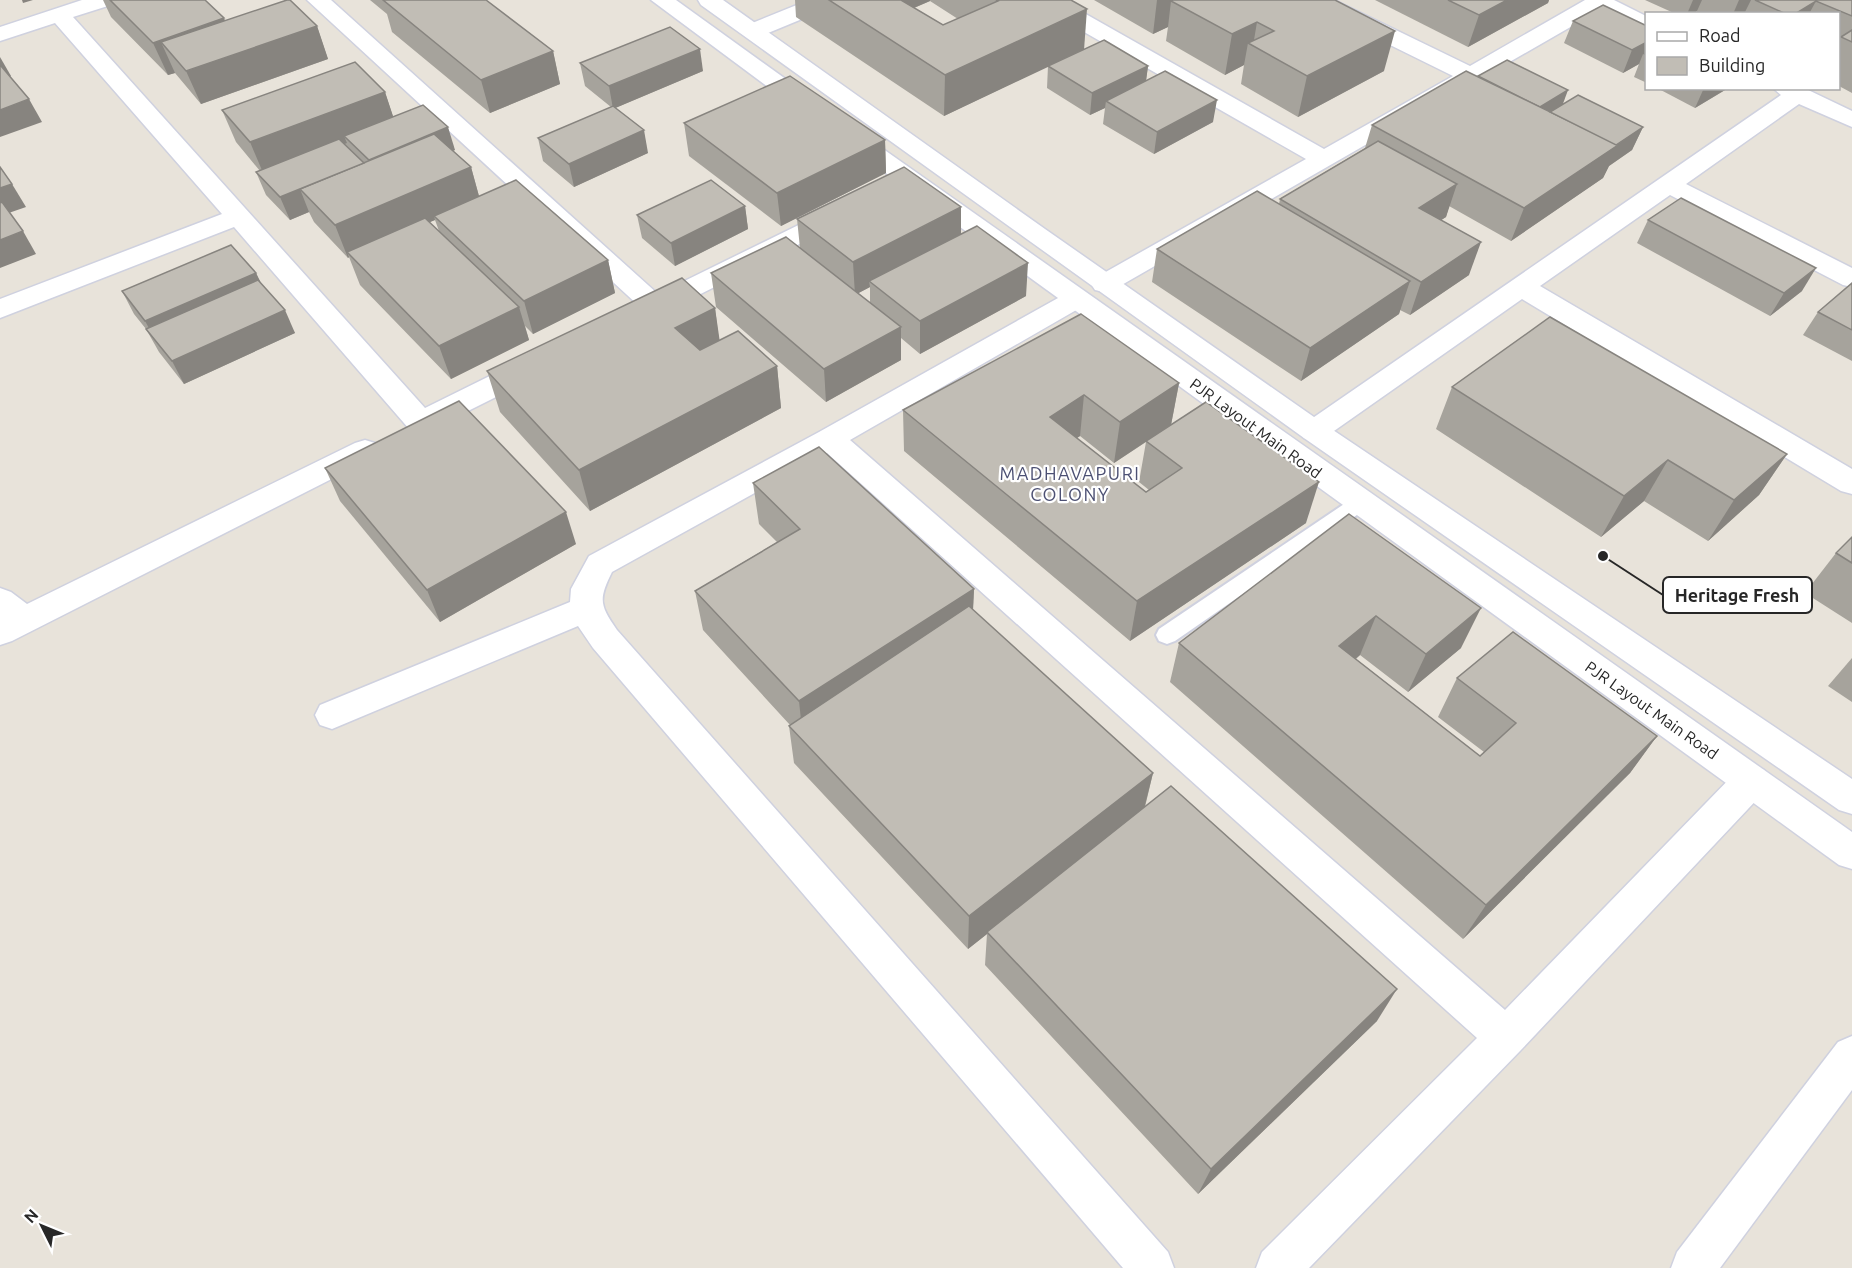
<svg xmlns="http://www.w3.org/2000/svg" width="1852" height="1268" font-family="Ubuntu,sans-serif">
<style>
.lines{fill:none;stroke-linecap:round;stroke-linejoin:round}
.lane-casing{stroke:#cfd1df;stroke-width:4}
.street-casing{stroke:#cfd1df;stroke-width:3}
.secondary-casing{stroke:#cfd1df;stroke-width:3}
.lane{fill:#fff;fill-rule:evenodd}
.street{fill:#fff;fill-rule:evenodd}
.secondary{fill:#fff;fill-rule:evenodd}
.wall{fill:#a6a39c;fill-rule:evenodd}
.shaded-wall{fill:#87847f}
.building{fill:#c1bdb5;stroke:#87847f;stroke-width:1.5}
.labels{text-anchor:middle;stroke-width:4.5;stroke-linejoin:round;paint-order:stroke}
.street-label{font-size:16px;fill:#272727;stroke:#fff}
.neighbourhood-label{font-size:18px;letter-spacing:1.5px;fill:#4c5073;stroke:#fff}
.leader{fill:none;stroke:#272727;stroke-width:2}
.callout-dot{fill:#272727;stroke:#fff;stroke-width:2}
.callout{fill:#fff;stroke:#272727;stroke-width:2}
.callout-label{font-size:18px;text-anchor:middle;font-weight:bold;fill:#272727}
</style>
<rect width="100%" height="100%" fill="#e8e3da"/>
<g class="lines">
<g class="lane-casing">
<polygon id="lane" points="1360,495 1367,498 1370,503 1367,508 1175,641 1167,644 1159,641 1156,635 1159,629 1353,498"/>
</g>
<g class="street-casing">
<g id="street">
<polygon points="82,0 114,0 111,5 73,17 425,408 522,360 532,358 542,360 546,367 542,374 430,430 420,433 410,430 234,227 0,318 0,299 222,214 55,23 0,41 0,27"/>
<polygon points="307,0 331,0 658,294 829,210 838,207 847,210 851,215 847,220 661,314 651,317 641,314 637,308 639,306"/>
<polygon points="809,0 839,0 836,5 761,36 753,38 745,36 742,31 745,26"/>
<polygon points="1034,0 1061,0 1324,149 1453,76 1309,5 1306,0 1334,0 1470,66 1585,0 1614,0 1646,16 1646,30 1600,10 1113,290 1104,292 1095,290 1091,284 1095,278 1306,159 1037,5"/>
<polygon points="1773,88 1804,88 1852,111 1852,127 1799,104 1686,184 1852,268 1852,287 1843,285 1670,195 1540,286 1852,469 1852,494 1841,491 1522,299 1324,438 1314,441 1304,438 1299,431 1304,424 1781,95"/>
<path d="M1076 290 1085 293 1089 299 1085 305 850 440 1505 1010 1738 770 1751 766 1764 770 1769 781 1764 792 1520 1051 1309 1268H1256L1262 1252 1477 1038 827 453 612 572C598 600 600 605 617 630L1168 1252 1174 1268H1123L593 648 578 626 332 729 320 725 315 715 320 705 570 602 571 589 589 556 819 432 1067 293Z"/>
<polygon points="365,440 375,443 380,450 375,457 12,641 0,645 0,588 11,592 27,604 355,443"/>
<polygon points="1852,1036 1852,1090 1720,1268 1671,1268 1677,1252 1838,1042"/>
</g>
</g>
<g class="secondary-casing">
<g id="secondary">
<polygon points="651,0 676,0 819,103 823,108 819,113 811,115 803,113"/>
<polygon points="698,0 723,0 1045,229 1324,424 1852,779 1852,814 1839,810 1304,438 701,5"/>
<polygon points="851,130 859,132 1852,832 1852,869 1839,865 843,142 839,137 843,132"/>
</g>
</g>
<use href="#lane" class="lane"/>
<use href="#street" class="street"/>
<use href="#secondary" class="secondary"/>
</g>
<g class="wall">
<polygon points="103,0 205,0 225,21 317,26 328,59 201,104 175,73 168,75 111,17"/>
<polygon points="370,0 486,0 553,51 560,84 490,113 392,32 387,14"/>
<path d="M795 0H1071L1084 49 1148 66 1146 80 1213 122 1154 154 1103 124 1105 108 1090 115 1047 88 1048 66 944 116 796 17ZM930 1 958 19 943 25 914 8Z"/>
<polygon points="1094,0 1335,0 1384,71 1298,117 1241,84 1244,65 1225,75 1166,41 1168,27 1153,34"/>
<polygon points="1375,0 1549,0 1548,3 1468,47"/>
<polygon points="1645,0 1852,0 1852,93 1839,86 1839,14 1696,14 1697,11 1693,14 1676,14"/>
<polygon points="1573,21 1647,26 1647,83 1634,77 1639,64 1623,73 1564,43"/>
<polygon points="580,63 703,71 615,108 648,153 574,187 543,161 538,138 611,107 585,86"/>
<polygon points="1478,76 1563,105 1643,127 1632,150 1609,166 1603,178 1511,241 1449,206 1446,217 1441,220 1469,275 1410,315 1400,310 1399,314 1301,381 1152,282 1157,249 1279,204 1280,199 1365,148 1372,125"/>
<polygon points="1657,88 1726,88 1725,90 1695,108"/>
<path d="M385 92 393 117 455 150 452 151 471 167 479 196 608 260 615 293 533 334 525 326 529 340 451 379 360 285 349 257 348 258 314 222 309 212 290 220 266 195 256 172 260 171 236 142 222 110ZM435 220 439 231 429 222Z"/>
<polygon points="684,123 885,140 886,173 781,226 689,156"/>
<polygon points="745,206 748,229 675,266 642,238 637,215"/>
<path d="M797 219 961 234 1026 296 920 354 901 338V360L826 402 716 307 711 273 800 248ZM870 287V303L858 293Z"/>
<polygon points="1648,220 1802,291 1770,316 1637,243"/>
<polygon points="256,273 262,285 295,333 184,384 159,352 146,329 134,314 122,291"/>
<polygon points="1852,283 1852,361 1803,335 1818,312"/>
<polygon points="715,308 719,341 777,366 781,408 590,511 500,412 487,371"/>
<path d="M1179 383 1171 425 1306 523 1130 641 904 451 903 410ZM1080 436 1114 463 1146 442 1139 482 1149 490 1146 492 1077 438Z"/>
<polygon points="1452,387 1787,454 1759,495 1708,541 1644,501 1601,537 1436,429"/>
<polygon points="325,468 576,544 440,622 340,501"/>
<polygon points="753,483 974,589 973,610 1153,773 1145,807 1377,1021 1198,1194 985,965 987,934 968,949 794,763 789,726 790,725 703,630 695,591 777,542 759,524"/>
<polygon points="1349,514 1461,648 1408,692 1360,655 1356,659 1480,756 1484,752 1438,717 1457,678 1657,736 1630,773 1463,939 1170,682 1179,643"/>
<polygon points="1852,537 1852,623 1805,593 1836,553"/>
<polygon points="1852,658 1852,702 1828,686"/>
</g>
<g class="shaded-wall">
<polygon points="22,0 33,0 23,3"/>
<polygon points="875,0 930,0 930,1 876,24"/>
<polygon points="1157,0 1181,0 1171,1 1168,27 1153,34"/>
<polygon points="1507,0 1549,0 1548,3 1468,47 1479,15"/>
<polygon points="1693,0 1702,0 1697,11 1693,14 1687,14"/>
<polygon points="1739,0 1751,0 1744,14 1733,14"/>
<polygon points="1816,1 1809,14 1795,14"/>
<polygon points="1087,9 1084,50 944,116 945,75"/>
<polygon points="224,18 237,50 161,42 175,73 168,75 153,43"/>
<polygon points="1257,22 1253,46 1248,43 1244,65 1225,75 1232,34"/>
<polygon points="317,26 328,59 201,104 186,71"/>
<polygon points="1395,31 1384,71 1298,117 1307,76"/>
<polygon points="1647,42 1647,56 1643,54 1639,64 1623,73 1632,50"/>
<polygon points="700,49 703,71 613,109 609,86"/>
<polygon points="553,51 560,84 490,113 481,80"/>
<polygon points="0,57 11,76 0,80"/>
<polygon points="1148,66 1145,89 1106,101 1105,108 1090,115 1092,93"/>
<polygon points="1704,88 1726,88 1725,90 1695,108"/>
<polygon points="1568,90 1560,112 1551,117 1536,109"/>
<polygon points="385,92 396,125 344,136 347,143 264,175 250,142"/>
<polygon points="29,99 42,122 0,137 0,110"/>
<polygon points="1217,100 1213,122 1154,154 1157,132"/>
<polygon points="448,127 455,150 377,183 369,160"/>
<polygon points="1643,127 1632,150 1609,166 1603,178 1511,241 1524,208"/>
<polygon points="644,130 648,153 574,187 569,164"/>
<polygon points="885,140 886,173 781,226 777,193"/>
<polygon points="364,163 300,189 309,212 290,220 280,197"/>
<polygon points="471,167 480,200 434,216 435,220 351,256 347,252 349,257 348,258 335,225"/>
<polygon points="12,184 26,207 0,216 0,188"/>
<polygon points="1457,184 1446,217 1409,241 1419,208"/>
<polygon points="745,206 748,229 675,266 671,243"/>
<polygon points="961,207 961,240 869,281 870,287 855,295 853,262"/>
<polygon points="23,231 36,254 0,268 0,240"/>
<polygon points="1481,242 1469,275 1410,315 1421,282"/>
<polygon points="608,260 615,293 533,334 524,301"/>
<polygon points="1028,263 1026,296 920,354 920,321"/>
<polygon points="1816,268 1802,291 1770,316 1784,293"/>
<polygon points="256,273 267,296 158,344 145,321"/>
<polygon points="1410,281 1399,314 1301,381 1310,348"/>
<polygon points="519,307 529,340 451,379 439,346"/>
<polygon points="715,308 721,350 683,369 675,328"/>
<polygon points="285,310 295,333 184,384 172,361"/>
<polygon points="901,327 901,360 826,402 824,369"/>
<polygon points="777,366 781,408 590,511 579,470"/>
<polygon points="1179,383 1171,425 1114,463 1120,422"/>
<polygon points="1084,395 1080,436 1046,458 1050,417"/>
<polygon points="1787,454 1759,495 1708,541 1734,500"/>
<polygon points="1668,460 1644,501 1601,537 1624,496"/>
<polygon points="1319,482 1306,523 1130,641 1137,601"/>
<polygon points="566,512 576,544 440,622 427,590"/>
<polygon points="974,589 972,629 803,739 799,701"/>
<polygon points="1481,608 1461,648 1408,692 1426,654"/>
<polygon points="1376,616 1360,655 1325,684 1339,646"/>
<polygon points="1657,736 1630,773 1463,939 1486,905"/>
<polygon points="1153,773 1144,809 987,932 987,934 968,949 969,916"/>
<polygon points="1397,989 1377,1021 1198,1194 1211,1169"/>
</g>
<g class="building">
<polygon points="110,0 205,0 224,18 153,43"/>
<polygon points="287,0 290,0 317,26 186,71 161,42"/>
<polygon points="383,0 486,0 553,51 481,80"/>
<polygon points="829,0 901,0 943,25 998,1 996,0 1071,0 1087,9 945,75"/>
<polygon points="1173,0 1335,0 1395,31 1307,76 1248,43 1274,31 1257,22 1232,34 1171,1"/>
<polygon points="1448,0 1507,0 1479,15"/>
<polygon points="1755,0 1852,0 1852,16 1816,1 1795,14 1786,14"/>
<polygon points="1603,5 1647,26 1647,42 1632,50 1573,21"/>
<polygon points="670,27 700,49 609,86 580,63"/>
<polygon points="1852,30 1852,42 1841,37"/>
<polygon points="1104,40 1148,66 1092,93 1048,66"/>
<polygon points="1507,60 1568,90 1540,107 1478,76"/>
<polygon points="355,62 385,92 250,142 222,110"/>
<polygon points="0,66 1,66 29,99 0,110"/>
<polygon points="1165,71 1217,100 1157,132 1106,101"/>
<polygon points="1466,71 1618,145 1524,208 1372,125"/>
<polygon points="790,76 885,140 777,193 684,123"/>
<polygon points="1578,95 1643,127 1616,145 1550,112"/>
<polygon points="423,105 448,127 369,160 344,136"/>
<polygon points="613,106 644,130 569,164 538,138"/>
<polygon points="434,134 471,167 335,225 300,189"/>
<polygon points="339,139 364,163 280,197 256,172"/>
<polygon points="1378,141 1457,184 1419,208 1481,242 1421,282 1280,199"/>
<polygon points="0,167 12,184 0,188"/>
<polygon points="904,167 961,207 853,262 797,219"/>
<polygon points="516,180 608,260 524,301 434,216"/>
<polygon points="711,180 745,206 671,243 637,215"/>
<polygon points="1257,191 1410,281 1310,348 1157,249"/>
<polygon points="1681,198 1816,268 1784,293 1648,220"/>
<polygon points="2,202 23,231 0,240 0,203"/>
<polygon points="425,218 519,307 439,346 347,252"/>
<polygon points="977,226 1028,263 920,321 869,281"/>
<polygon points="786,237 901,327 824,369 711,273"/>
<polygon points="231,245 256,273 145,321 122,291"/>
<polygon points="682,278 715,308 675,328 700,350 738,331 777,366 579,470 487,371"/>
<polygon points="258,280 285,310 172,361 146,329"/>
<polygon points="1852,283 1852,330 1818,312"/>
<polygon points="1081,314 1179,383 1120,422 1084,395 1050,417 1146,492 1182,468 1146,441 1206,402 1319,482 1137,601 903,410"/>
<polygon points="1550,317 1787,454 1734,500 1668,460 1624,496 1452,387"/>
<polygon points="459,401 566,512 427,590 325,468"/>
<polygon points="819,447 974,589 799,701 695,591 800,529 753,483"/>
<polygon points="1349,514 1481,608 1426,654 1376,616 1339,646 1480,756 1516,723 1457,678 1513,632 1657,736 1486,905 1179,643"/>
<polygon points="1852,537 1852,563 1836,553"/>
<polygon points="969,606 1153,773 969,916 789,726"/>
<polygon points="1171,786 1397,989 1211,1169 987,932"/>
</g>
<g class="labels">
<g class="street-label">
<text transform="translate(1256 428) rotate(36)" y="6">PJR Layout Main Road</text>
<text transform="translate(1652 710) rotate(35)" y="6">PJR Layout Main Road</text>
</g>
<g class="neighbourhood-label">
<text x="1070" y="480">MADHAVAPURI<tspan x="1070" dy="21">COLONY</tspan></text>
</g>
</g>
<path class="leader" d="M1603 556L1663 595"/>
<circle class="callout-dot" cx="1603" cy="556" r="6"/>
<rect class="callout" x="1663" y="577" width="149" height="36" rx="6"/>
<g class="callout-label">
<text x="1737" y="602">Heritage Fresh</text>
</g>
<rect x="1645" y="12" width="195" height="78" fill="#ffffff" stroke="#a9a9a9" stroke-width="1.5"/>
<rect x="1657" y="32" width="30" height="9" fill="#ffffff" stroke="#a9a9a9" stroke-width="1.5"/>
<text x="1699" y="42" font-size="18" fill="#272727">Road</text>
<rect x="1657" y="57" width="30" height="18" fill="#c1bdb5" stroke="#a9a9a9" stroke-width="1.5"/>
<text x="1699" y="72" font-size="18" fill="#272727">Building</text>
<g transform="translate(42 1226) rotate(313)" stroke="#ffffff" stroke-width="4.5" paint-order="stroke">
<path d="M0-4.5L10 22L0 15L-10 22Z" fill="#272727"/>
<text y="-9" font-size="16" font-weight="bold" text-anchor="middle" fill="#272727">N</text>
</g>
</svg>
